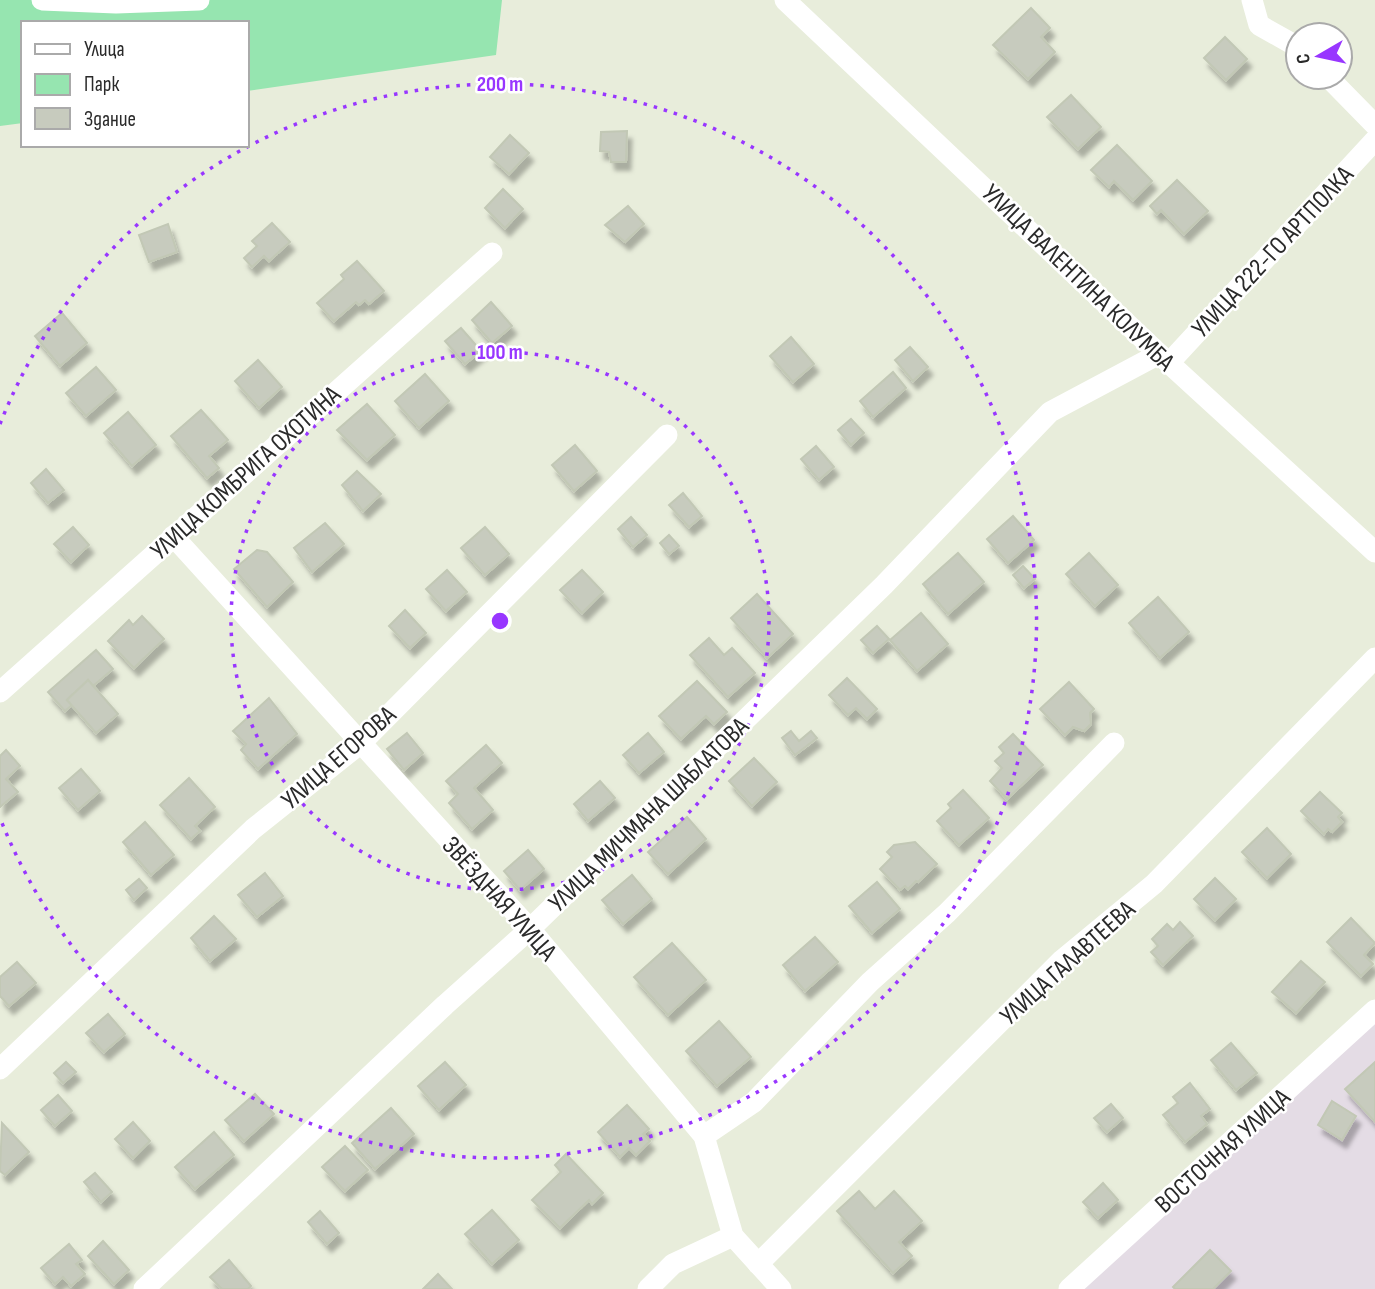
<svg xmlns="http://www.w3.org/2000/svg" width="1375" height="1289" font-family="'Sofia Sans Condensed',sans-serif">
<style>
.industrial{fill:#e4dce5}
.green{fill:#96e5b0}
.building{fill:#c7cbbe;stroke:#c2c8b5;stroke-width:2;filter:url(#shadow)}
.lines{fill:none;stroke-linecap:round;stroke-linejoin:round}
.minor{stroke:#fff;stroke-width:21}
.ring{fill:none;stroke:#9836ff;stroke-width:3.5;stroke-dasharray:3.5 7}
.labels{text-anchor:middle;stroke-width:5;stroke-linejoin:round;paint-order:stroke}
.street-label{font-size:26px;fill:#2a2a2a;stroke:#fff}
.centre{fill:#9836ff;stroke:#fff;stroke-width:3.5}
.ring-label{font-size:21px;text-anchor:middle;font-weight:bold;fill:#9836ff;stroke:#fff;stroke-width:5;stroke-linejoin:round;paint-order:stroke}
</style>
<defs>
<filter id="shadow"><feDropShadow dx="4.5" dy="8" stdDeviation="2" flood-color="#0004"/></filter>
</defs>
<rect width="100%" height="100%" fill="#e8eddb"/>
<polygon class="industrial" points="1375,1019 1375,1289 1082,1289"/>
<polygon class="green" points="0,0 502,0 496,55 247,91 247,23 23,23 23,123 0,126"/>
<g class="building">
<polygon points="1031,8 1050,28 1041,37 1055,52 1028,79 993,45"/>
<polygon points="1225,37 1247,59 1226,80 1204,58"/>
<polygon points="1071,95 1101,127 1078,149 1047,117"/>
<polygon points="627,131 626,162 611,162 609,152 600,151 601,132"/>
<polygon points="510,135 529,153 509,174 490,157"/>
<polygon points="1117,145 1152,181 1133,200 1114,181 1109,187 1091,170"/>
<polygon points="1177,180 1208,211 1184,234 1161,210 1157,214 1150,206"/>
<polygon points="503,189 523,209 505,228 485,208"/>
<polygon points="628,206 644,224 625,242 605,225"/>
<polygon points="272,223 290,242 269,261 264,256 252,267 244,258 257,246 252,241"/>
<polygon points="168,224 177,252 149,262 139,235"/>
<polygon points="357,261 384,291 369,304 365,300 359,305 356,302 334,321 317,303 344,279 341,275"/>
<polygon points="491,302 512,326 492,343 472,320"/>
<polygon points="62,313 87,343 60,366 35,336"/>
<polygon points="461,328 481,351 465,364 445,341"/>
<polygon points="791,337 814,364 793,382 770,356"/>
<polygon points="910,347 928,367 913,381 895,360"/>
<polygon points="258,360 282,387 259,408 235,381"/>
<polygon points="96,367 116,390 86,416 66,393"/>
<polygon points="893,372 906,388 873,417 860,401"/>
<polygon points="425,374 449,401 419,428 395,401"/>
<polygon points="367,404 395,435 367,460 337,430"/>
<polygon points="201,410 228,440 209,456 219,468 207,478 171,436"/>
<polygon points="128,412 156,445 132,466 104,433"/>
<polygon points="851,419 864,433 851,445 838,430"/>
<polygon points="575,445 597,471 574,491 552,465"/>
<polygon points="816,446 834,467 819,480 801,459"/>
<polygon points="46,469 64,490 48,503 31,483"/>
<polygon points="357,471 381,494 363,511 342,485"/>
<polygon points="683,493 702,516 689,527 669,505"/>
<polygon points="1013,516 1034,540 1008,563 987,539"/>
<polygon points="631,517 647,535 633,547 618,529"/>
<polygon points="325,523 344,544 312,572 294,548"/>
<polygon points="73,527 89,545 71,562 54,544"/>
<polygon points="485,527 509,554 485,575 461,548"/>
<polygon points="669,535 679,546 669,554 660,543"/>
<polygon points="257,550 267,552 293,582 267,607 234,569"/>
<polygon points="958,553 984,582 948,614 923,584"/>
<polygon points="1089,553 1118,585 1095,606 1066,574"/>
<polygon points="1023,566 1035,579 1024,588 1013,575"/>
<polygon points="447,570 467,592 446,611 426,589"/>
<polygon points="582,570 603,592 582,613 560,590"/>
<polygon points="757,594 793,634 767,658 731,618"/>
<polygon points="1158,597 1189,632 1160,658 1129,623"/>
<polygon points="405,610 426,633 410,648 389,626"/>
<polygon points="921,613 948,644 917,671 890,640"/>
<polygon points="142,616 164,639 134,668 108,641 129,620 133,625"/>
<polygon points="877,626 889,639 873,653 861,640"/>
<polygon points="709,638 724,655 732,648 755,673 728,697 690,655"/>
<polygon points="96,650 113,669 93,686 88,680 67,700 72,705 65,711 48,692"/>
<polygon points="847,678 877,709 867,719 856,708 848,715 829,695"/>
<polygon points="88,680 118,714 96,733 67,700"/>
<polygon points="697,681 727,712 714,724 706,716 681,739 659,716"/>
<polygon points="1069,682 1094,709 1090,713 1091,724 1084,731 1073,727 1065,735 1040,709"/>
<polygon points="269,698 297,734 258,769 241,750 246,744 233,731"/>
<polygon points="791,731 799,741 811,731 817,738 795,755 782,738"/>
<polygon points="407,733 423,753 404,770 387,749"/>
<polygon points="648,733 664,752 639,773 623,755"/>
<polygon points="1013,734 1043,765 1007,799 990,781 1002,768 995,761 1004,753 999,747"/>
<polygon points="486,745 502,763 474,788 493,810 472,829 449,803 458,794 446,781"/>
<polygon points="6,750 20,766 6,779 18,792 0,807 0,756"/>
<polygon points="754,758 777,782 752,806 729,781"/>
<polygon points="81,769 100,791 78,810 59,788"/>
<polygon points="189,778 215,807 195,826 200,831 191,839 160,805"/>
<polygon points="600,781 615,798 588,821 574,804"/>
<polygon points="963,790 989,818 959,845 937,821 951,808 948,804"/>
<polygon points="1320,792 1342,813 1338,817 1342,822 1332,832 1328,829 1324,834 1301,811"/>
<polygon points="687,817 706,839 668,874 648,852"/>
<polygon points="145,822 174,855 151,875 123,842"/>
<polygon points="1267,828 1291,854 1267,878 1242,852"/>
<polygon points="915,842 937,864 918,882 916,881 908,889 905,886 900,890 880,869 892,857 887,852 894,845"/>
<polygon points="528,850 544,869 520,890 504,871"/>
<polygon points="265,873 283,896 257,917 238,895"/>
<polygon points="632,875 652,899 623,924 602,900"/>
<polygon points="1215,878 1236,899 1215,920 1194,899"/>
<polygon points="139,879 147,888 134,900 126,890"/>
<polygon points="877,882 900,909 872,933 849,906"/>
<polygon points="214,916 236,939 210,961 191,938"/>
<polygon points="1351,918 1375,943 1364,955 1373,964 1361,976 1327,942"/>
<polygon points="1180,922 1193,936 1163,965 1151,952 1158,946 1152,939 1167,924 1173,930"/>
<polygon points="815,937 838,962 805,991 783,965"/>
<polygon points="672,943 706,980 668,1015 634,977"/>
<polygon points="1301,961 1325,982 1296,1013 1272,992"/>
<polygon points="17,962 36,983 9,1006 0,996 0,977"/>
<polygon points="108,1014 125,1034 104,1052 86,1033"/>
<polygon points="719,1021 751,1057 717,1086 686,1051"/>
<polygon points="1231,1043 1257,1073 1236,1090 1211,1060"/>
<polygon points="66,1062 76,1072 63,1083 54,1073"/>
<polygon points="445,1062 466,1085 439,1110 418,1086"/>
<polygon points="1375,1062 1375,1122 1345,1089"/>
<polygon points="1190,1083 1210,1109 1201,1116 1207,1124 1185,1142 1163,1115 1178,1103 1173,1097"/>
<polygon points="255,1094 274,1114 244,1141 225,1120"/>
<polygon points="58,1095 72,1111 55,1126 41,1110"/>
<polygon points="1332,1101 1356,1116 1342,1140 1318,1125"/>
<polygon points="1111,1104 1123,1118 1107,1132 1094,1118"/>
<polygon points="627,1105 649,1129 643,1134 650,1141 636,1155 629,1148 620,1157 598,1132"/>
<polygon points="391,1108 414,1134 375,1169 352,1143"/>
<polygon points="133,1122 150,1141 133,1158 115,1139"/>
<polygon points="2,1123 29,1152 5,1175 0,1171"/>
<polygon points="214,1132 234,1155 195,1189 175,1167"/>
<polygon points="345,1146 368,1170 345,1191 322,1167"/>
<polygon points="566,1154 603,1193 592,1204 589,1200 560,1228 532,1200 561,1172 555,1165"/>
<polygon points="95,1173 112,1192 101,1202 84,1182"/>
<polygon points="1103,1183 1118,1200 1098,1218 1083,1202"/>
<polygon points="859,1191 875,1209 894,1191 922,1221 899,1242 912,1256 893,1273 837,1211"/>
<polygon points="492,1210 519,1240 492,1264 465,1234"/>
<polygon points="320,1211 339,1233 327,1244 308,1222"/>
<polygon points="103,1241 129,1270 114,1284 88,1256"/>
<polygon points="69,1244 82,1260 76,1264 85,1274 71,1286 63,1277 55,1284 41,1268"/>
<polygon points="1210,1250 1231,1271 1213,1289 1175,1289 1173,1287"/>
<polygon points="229,1260 251,1286 248,1289 222,1289 210,1277"/>
<polygon points="438,1274 452,1289 423,1289"/>
</g>
<g class="lines">
<g class="minor">
<polyline points="42,0 116,3 199,0"/>
<polyline points="785,0 1159,354 1375,552"/>
<polyline points="1252,0 1259,25 1298,47"/>
<polyline points="1328,77 1375,125"/>
<polyline points="1169,363 1375,140"/>
<polyline points="173,536 530,929 704,1136 733,1236 781,1289"/>
<polyline points="0,692 492,253"/>
<polyline points="0,1069 253,829 361,743 667,435"/>
<polyline points="704,1136 754,1102 870,982 947,913 1114,743"/>
<polyline points="758,1264 1062,960 1154,884 1375,658"/>
<polyline points="144,1289 445,1005 530,929 884,585 1050,412 1159,354"/>
<polyline points="648,1289 673,1264 733,1236"/>
<polyline points="1069,1289 1375,1010"/>
</g>
</g>
<g class="ring">
<circle cx="500" cy="621" r="269"/>
<path d="M0 424A537 537 0 1 1 0 818"/>
</g>
<g class="labels">
<g class="street-label">
<text transform="translate(1272 251) rotate(-47)" y="9">УЛИЦА 222-ГО АРТПОЛКА</text>
<text transform="translate(1079 277) rotate(44)" y="9">УЛИЦА ВАЛЕНТИНА КОЛУМБА</text>
<text transform="translate(245 472) rotate(-42)" y="9">УЛИЦА КОМБРИГА ОХОТИНА</text>
<text transform="translate(338 757) rotate(-41)" y="9">УЛИЦА ЕГОРОВА</text>
<text transform="translate(648 814) rotate(-44)" y="9">УЛИЦА МИЧМАНА ШАБЛАТОВА</text>
<text transform="translate(500 898) rotate(48)" y="9">ЗВЁЗДНАЯ УЛИЦА</text>
<text transform="translate(1067 962) rotate(-42)" y="9">УЛИЦА ГАЛАВТЕЕВА</text>
<text transform="translate(1222 1150) rotate(-42)" y="9">ВОСТОЧНАЯ УЛИЦА</text>
</g>
</g>
<circle cx="500" cy="621" r="10" class="centre"/>
<g class="ring-label">
<text x="500" y="91">200 m</text>
<text x="500" y="359">100 m</text>
</g>
<rect x="21" y="21" width="228" height="126" fill="#ffffff" stroke="#aaaaaa" stroke-width="2"/>
<rect x="35" y="44" width="35" height="10" fill="#ffffff" stroke="#aaaaaa" stroke-width="2"/>
<text x="84" y="56" font-size="21" fill="#2a2a2a">Улица</text>
<rect x="35" y="74" width="35" height="21" fill="#96e5b0" stroke="#aaaaaa" stroke-width="2"/>
<text x="84" y="91" font-size="21" fill="#2a2a2a">Парк</text>
<rect x="35" y="108" width="35" height="21" fill="#c7cbbe" stroke="#aaaaaa" stroke-width="2"/>
<text x="84" y="126" font-size="21" fill="#2a2a2a">Здание</text>
<g transform="translate(1319 56) rotate(261)"><circle r="33" fill="#ffffff" stroke="#aaaaaa" stroke-width="2"/>
<path d="M0-5L12 26L0 18L-12 26Z" fill="#9836ff"/>
<text y="-10" font-size="19" font-weight="bold" text-anchor="middle" fill="#2a2a2a">С</text>
</g>
</svg>
